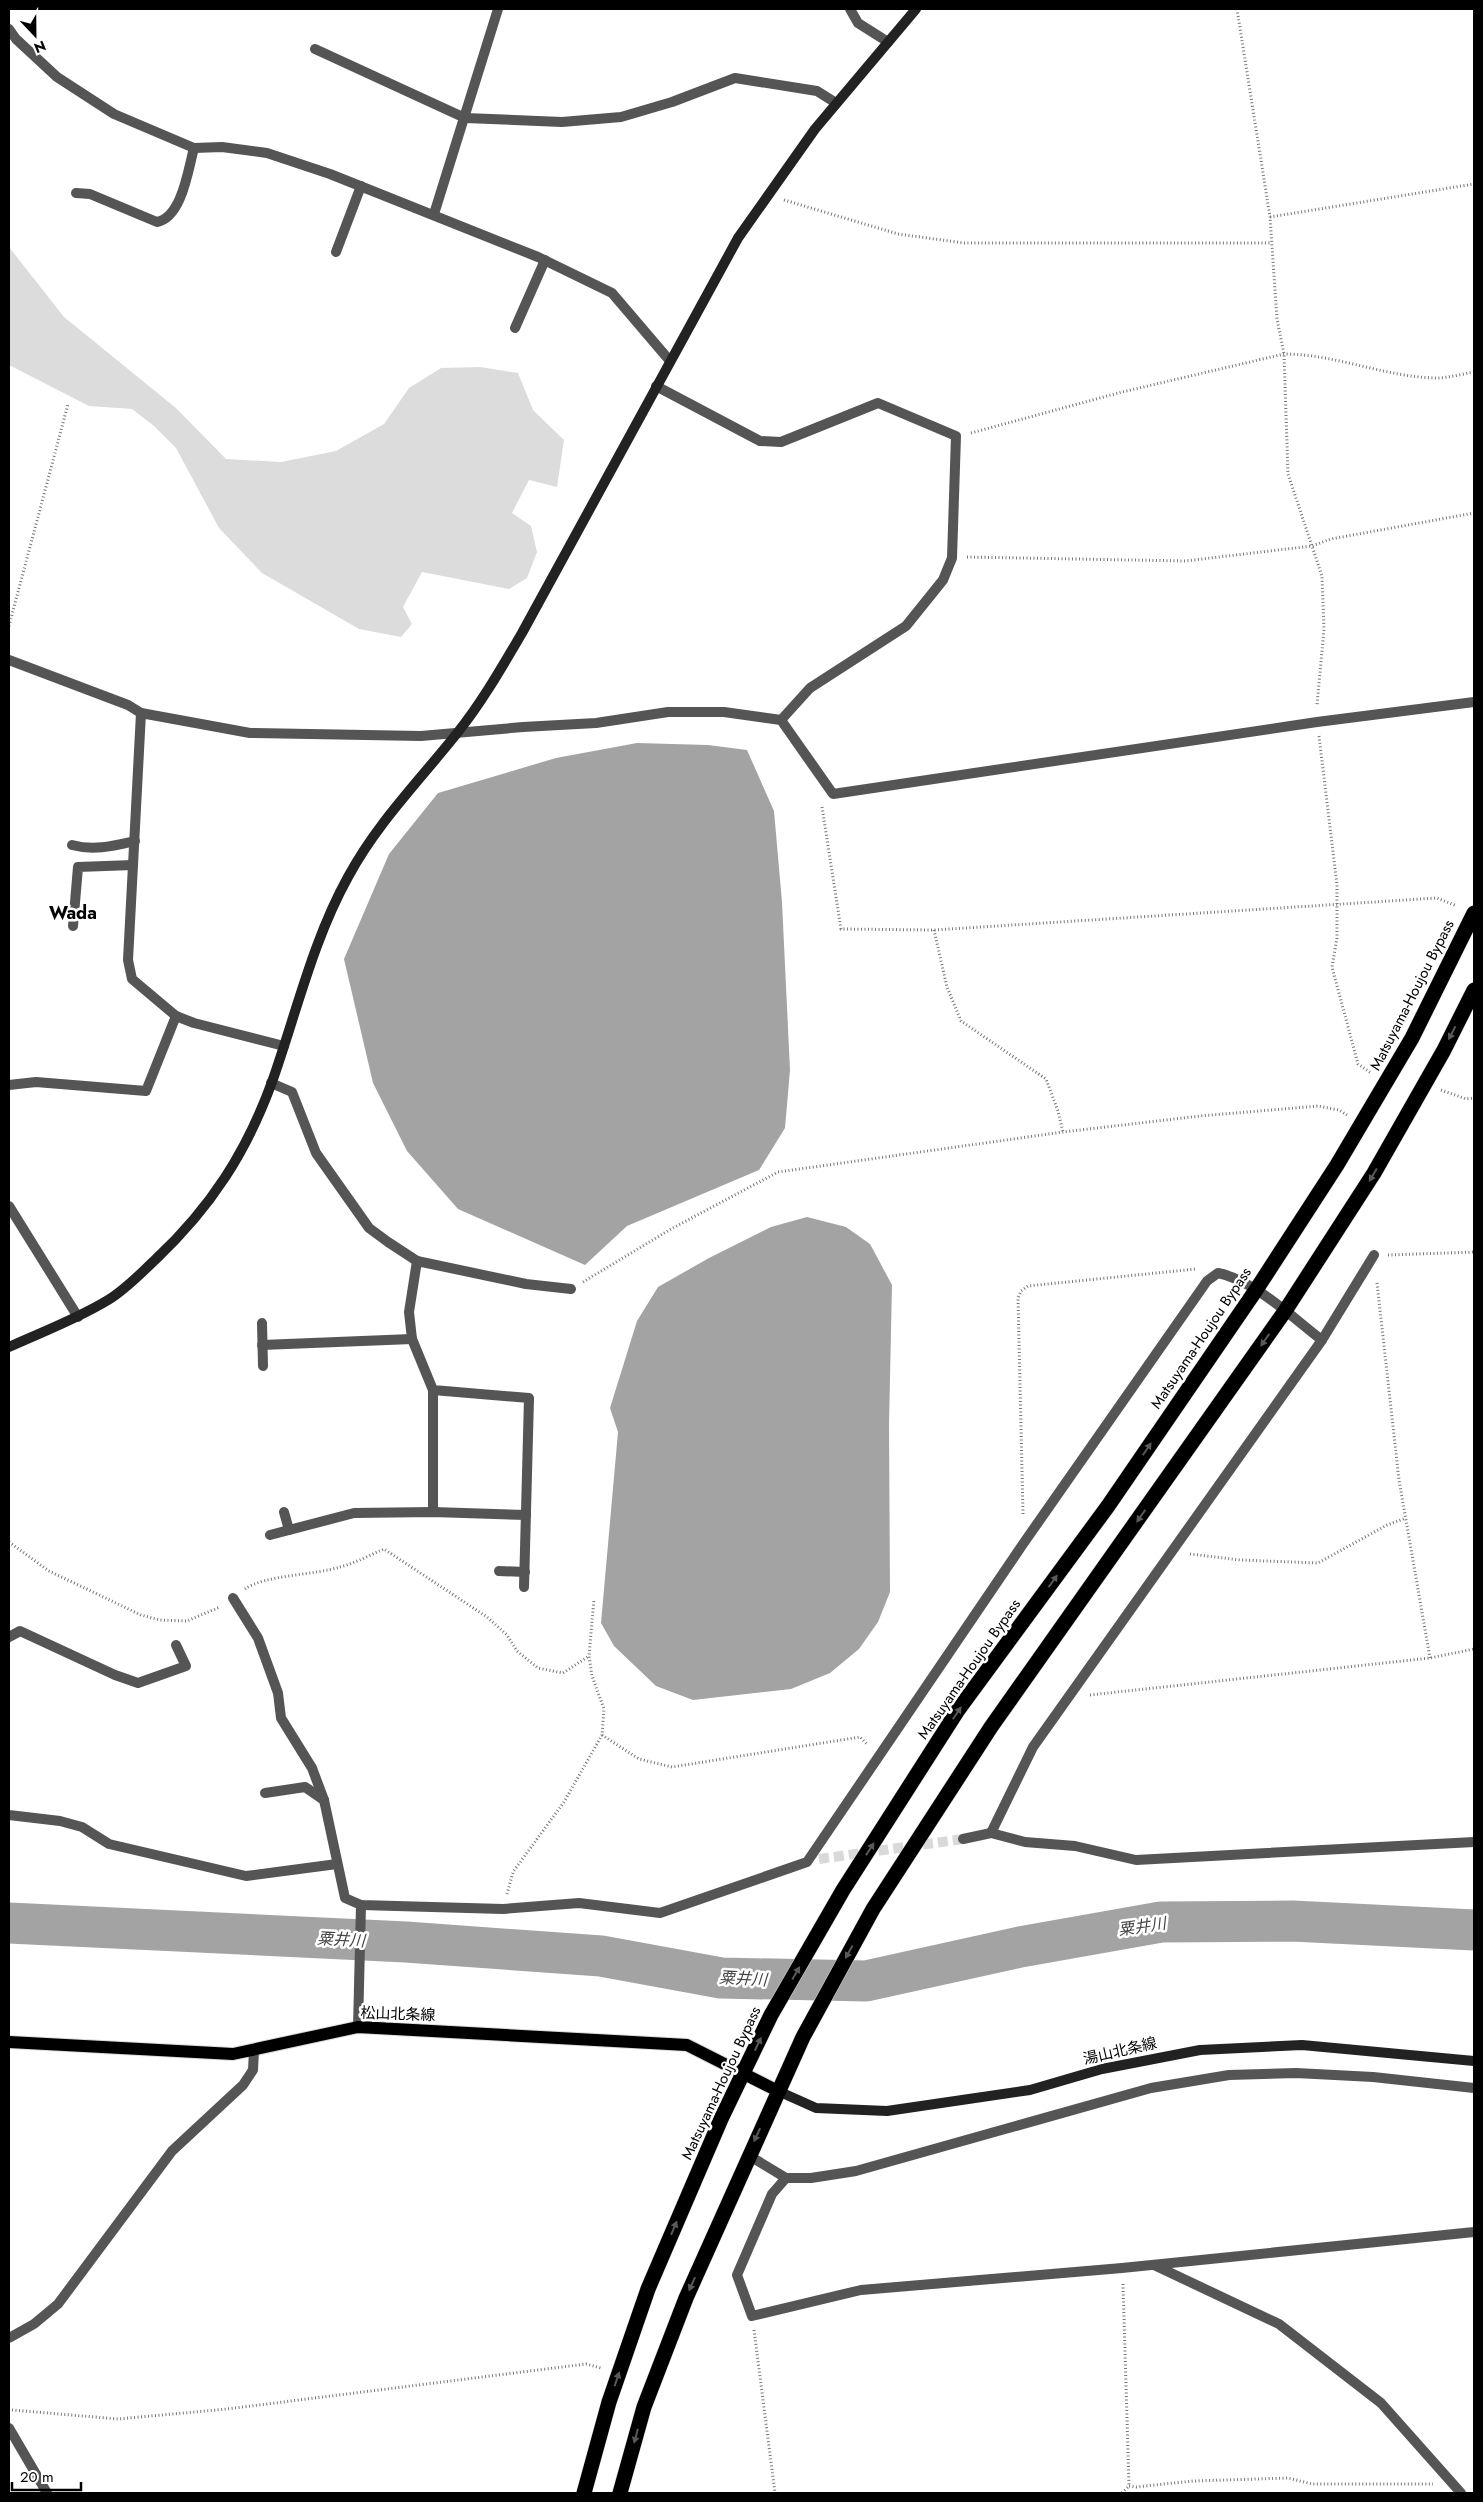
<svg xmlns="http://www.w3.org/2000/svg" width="1483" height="2502" font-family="Jost,'Noto Sans JP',sans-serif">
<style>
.green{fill:#dcdcdc}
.water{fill:#a3a3a3}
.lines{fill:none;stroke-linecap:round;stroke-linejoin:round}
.river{stroke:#a3a3a3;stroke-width:41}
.street-tunnel{stroke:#d9d9d9;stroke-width:10;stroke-dasharray:10 5;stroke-linecap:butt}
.primary-casing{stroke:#dbdbdb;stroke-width:14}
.highway-casing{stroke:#dbdbdb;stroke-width:16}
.path{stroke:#777;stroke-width:3;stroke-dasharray:1 2.5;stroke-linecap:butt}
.street{stroke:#555;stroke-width:10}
.secondary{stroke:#222;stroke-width:10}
.primary{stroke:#000;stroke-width:12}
.highway{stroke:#000;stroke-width:15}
.oneway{fill:#595959}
.labels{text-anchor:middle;stroke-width:5;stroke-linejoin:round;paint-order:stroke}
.street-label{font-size:15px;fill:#000;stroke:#fff}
.water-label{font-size:16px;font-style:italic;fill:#444;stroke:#fff}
.quarter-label{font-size:18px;font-weight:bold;fill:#000;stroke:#fff}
</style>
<rect width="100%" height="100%" fill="#fff"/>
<polygon class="green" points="9,247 64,317 176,408 226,459 281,462 336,451 384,424 409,388 441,368 480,367 518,373 533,410 564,440 557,487 529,480 512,513 531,526 537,552 527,578 509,589 422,572 403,607 412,624 401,637 359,629 262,573 219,528 176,448 154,426 132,409 89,406 9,365"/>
<g class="water">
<polygon points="637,743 708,745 747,750 774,811 782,902 790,1070 785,1128 759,1170 627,1226 585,1265 458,1209 407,1151 373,1083 344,959 389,854 438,793 556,758"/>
<polygon points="807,1217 846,1227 870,1244 892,1285 889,1425 890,1592 878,1622 859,1649 830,1673 791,1689 693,1700 656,1686 614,1646 601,1623 618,1432 610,1408 637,1321 658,1287 709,1258 771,1227"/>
</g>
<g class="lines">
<polyline class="river" points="9,1923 406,1942 601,1956 721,1978 866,1981 1020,1947 1161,1922 1292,1921 1474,1930"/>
<polyline class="street-tunnel" points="819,1859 963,1839"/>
<g class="primary-casing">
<polyline id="primary" points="9,2042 233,2054 358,2027 687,2045 778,2091"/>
</g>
<g class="highway-casing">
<g id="highway">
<polyline points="584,2493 609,2402 648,2289 721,2119 771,2015 843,1890 958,1710 1108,1506 1256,1290 1337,1165 1412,1038 1474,913"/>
<polyline points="620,2493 644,2407 686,2298 803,2037 873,1909 991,1727 1285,1311 1374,1173 1444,1050 1474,990"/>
</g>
</g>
<g class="path">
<polyline points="1237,9 1270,217 1277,319 1284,354 1288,474 1322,576 1324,629 1317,705"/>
<polyline points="784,200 898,234 964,243 1271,243"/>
<polyline points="1270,217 1474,184"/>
<path d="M971 433 1122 392 1284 354C1336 354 1384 377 1436 378 1448 378 1462 374 1474 372"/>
<polyline points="967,557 1185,561 1312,546 1331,539 1474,513"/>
<polyline points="9,626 68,404"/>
<polyline points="1319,736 1337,885 1337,938 1332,967 1358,1064 1371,1073"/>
<polyline points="822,807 841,929 934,930 1437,898 1457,906"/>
<polyline points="934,930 947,987 961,1021 1046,1079 1058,1111 1063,1132"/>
<polyline points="1441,1090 1466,1099 1474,1098"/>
<polyline points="1388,1255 1474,1252"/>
<polyline points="583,1282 671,1229 778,1172 1063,1132 1200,1116 1318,1106 1339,1110 1347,1115"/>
<polyline points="1377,1283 1399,1480 1430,1658"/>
<polyline points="1023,1514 1018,1298 1021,1291 1028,1286 1196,1269"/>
<polyline points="9,1542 49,1571 141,1615 160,1620 187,1621 220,1607"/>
<polyline points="1190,1554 1240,1560 1318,1563 1387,1525 1406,1518"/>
<path d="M245 1589C264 1575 315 1575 340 1567 355 1563 370 1555 384 1549L487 1617 507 1635 517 1651 538 1668 563 1673 589 1656"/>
<polyline points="1090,1695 1430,1658 1474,1649"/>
<polyline points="602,1735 639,1759 672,1767 860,1737 868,1745"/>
<polyline points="507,1894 513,1872 564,1802 602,1735 604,1709 592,1676 589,1656 594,1599"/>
<polyline points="1123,2284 1129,2486"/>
<polyline points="754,2330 775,2493"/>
<polyline points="12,2410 118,2419 227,2409 586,2364 601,2368"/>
<polyline points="1129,2486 1136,2487 1193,2481 1288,2478 1312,2484 1433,2484"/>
<polyline points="1122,2493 1129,2486"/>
</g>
<g class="street">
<polyline points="850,9 858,23 888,42"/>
<polyline points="9,29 16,39 57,77 114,114 194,148 222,147 267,153 330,174 538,257 612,293 670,361"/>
<polyline points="315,49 465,118 562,122 621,117 672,102 735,78 817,91 836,103"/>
<path d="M76 193 90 194 157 222C182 217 188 170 194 148"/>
<polyline points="434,214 498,9"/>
<polyline points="336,252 361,186"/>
<polyline points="515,328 545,260"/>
<polyline points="656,386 760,441 781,442 878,403 956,436 952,558 943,580 906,626 810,688 781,720"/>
<polyline points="9,660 128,705 141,713"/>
<path d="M72 845C94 851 113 846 135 841"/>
<polyline points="73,926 78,867 133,865"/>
<polyline points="284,1046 194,1023 176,1016 132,979 128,960 141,713 250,733 421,736 523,727 596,723 668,712 724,712 781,720 833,794 1317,722 1474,702"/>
<polyline points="271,1083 292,1092 316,1153 369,1228 388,1242 417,1261 526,1284 571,1289"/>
<polyline points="9,1085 36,1082 146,1091 176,1016"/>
<polyline points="9,1206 78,1317"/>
<polyline points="417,1261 409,1312 412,1339 433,1390 529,1398 524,1587"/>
<polyline points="262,1323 263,1366"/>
<polyline points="262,1345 412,1339"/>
<polyline points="433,1390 433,1512"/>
<polyline points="284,1512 289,1530"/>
<polyline points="270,1535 354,1513 433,1512 526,1515"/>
<polyline points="499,1571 525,1572"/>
<path d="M233 1598 258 1638 278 1693 281 1718 312 1768 324 1800 345 1898 361 1905 503 1909 579 1903 660 1913 807 1862 1023 1544 1207 1281 1218 1273C1254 1280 1293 1318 1322 1340"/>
<polyline points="9,1637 20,1631 115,1675 138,1683 186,1666 176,1645"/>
<polyline points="265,1793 305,1787 324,1800"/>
<polyline points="9,1815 60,1821 82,1827 109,1844 246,1876 337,1864"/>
<polyline points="991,1833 1033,1747 1322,1340 1374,1255"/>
<polyline points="963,1839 991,1833 1025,1842 1075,1846 1136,1860 1474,1842"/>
<polyline points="358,2027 361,1905"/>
<polyline points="1474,2088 1373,2077 1296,2073 1229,2075 1151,2088 856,2171 811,2178 786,2178 772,2194 737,2275 752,2316 861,2290 1122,2268 1474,2232"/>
<polyline points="748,2155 786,2178"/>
<polyline points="1154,2265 1279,2324 1381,2403 1461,2493"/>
<polyline points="9,2338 34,2324 58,2304 172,2151 243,2085 253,2070 254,2050"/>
<polyline points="9,2428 47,2493"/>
</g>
<g class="secondary">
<path d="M9 1347C42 1332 77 1319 108 1300 125 1290 141 1273 156 1259 211 1207 246 1153 272 1082 296 1014 313 940 348 877 377 823 420 780 458 732 482 702 502 667 522 633L738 238 815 129 916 9"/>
<polyline points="778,2091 816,2108 887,2111 1030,2090 1102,2069 1200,2050 1302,2045 1474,2061"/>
</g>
<use href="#primary" class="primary"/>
<use href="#highway" class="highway"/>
</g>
<defs><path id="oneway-solid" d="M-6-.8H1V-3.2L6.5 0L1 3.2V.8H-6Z" transform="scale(1.25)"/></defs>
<g class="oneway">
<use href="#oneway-solid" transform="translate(1452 1033) rotate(117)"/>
<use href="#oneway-solid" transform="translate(1373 1175) rotate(121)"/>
<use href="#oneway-solid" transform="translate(1265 1340) rotate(125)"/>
<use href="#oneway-solid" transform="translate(1147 1449) rotate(-56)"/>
<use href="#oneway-solid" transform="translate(1141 1516) rotate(125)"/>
<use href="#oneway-solid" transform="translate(1053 1581) rotate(-54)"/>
<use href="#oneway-solid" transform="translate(957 1713) rotate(-56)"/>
<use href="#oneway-solid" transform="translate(870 1849) rotate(-57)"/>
<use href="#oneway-solid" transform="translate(849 1952) rotate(119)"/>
<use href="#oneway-solid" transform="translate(796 1973) rotate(-60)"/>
<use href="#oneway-solid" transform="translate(758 2044) rotate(-65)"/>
<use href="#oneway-solid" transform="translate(757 2135) rotate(115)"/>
<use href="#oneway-solid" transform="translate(674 2228) rotate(-67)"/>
<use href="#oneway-solid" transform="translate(692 2284) rotate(114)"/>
<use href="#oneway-solid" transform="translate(617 2379) rotate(-71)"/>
<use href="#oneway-solid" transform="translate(636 2436) rotate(105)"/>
</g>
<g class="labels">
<g class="street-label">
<text transform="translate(1412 995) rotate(-63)" y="5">Matsuyama-Houjou Bypass</text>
<text transform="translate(1201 1338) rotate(-56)" y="5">Matsuyama-Houjou Bypass</text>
<text transform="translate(969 1669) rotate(-55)" y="5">Matsuyama-Houjou Bypass</text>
<text transform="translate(398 2014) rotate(2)" y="5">松山北条線</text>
<text transform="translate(1120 2051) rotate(-13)" y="5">湯山北条線</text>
<text transform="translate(721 2083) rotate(-65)" y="5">Matsuyama-Houjou Bypass</text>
</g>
<g class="water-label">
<text transform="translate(1142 1926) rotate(-8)" y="6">粟井川</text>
<text transform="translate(341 1939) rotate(3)" y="6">粟井川</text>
<text transform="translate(743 1978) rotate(3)" y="6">粟井川</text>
</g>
<g class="quarter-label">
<text x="73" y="919">Wada</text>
</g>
</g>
<rect width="1483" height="2502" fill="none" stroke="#000000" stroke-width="20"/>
<g transform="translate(35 35) rotate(158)" stroke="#ffffff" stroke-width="4" paint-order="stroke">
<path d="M0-4L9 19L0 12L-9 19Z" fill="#000000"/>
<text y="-8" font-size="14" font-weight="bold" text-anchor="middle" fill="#000000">N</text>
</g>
<path d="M12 2482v8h69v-8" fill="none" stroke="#000000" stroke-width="2.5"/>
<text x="20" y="2482" font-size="15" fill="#000000" stroke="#ffffff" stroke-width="4" paint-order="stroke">20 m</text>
</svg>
